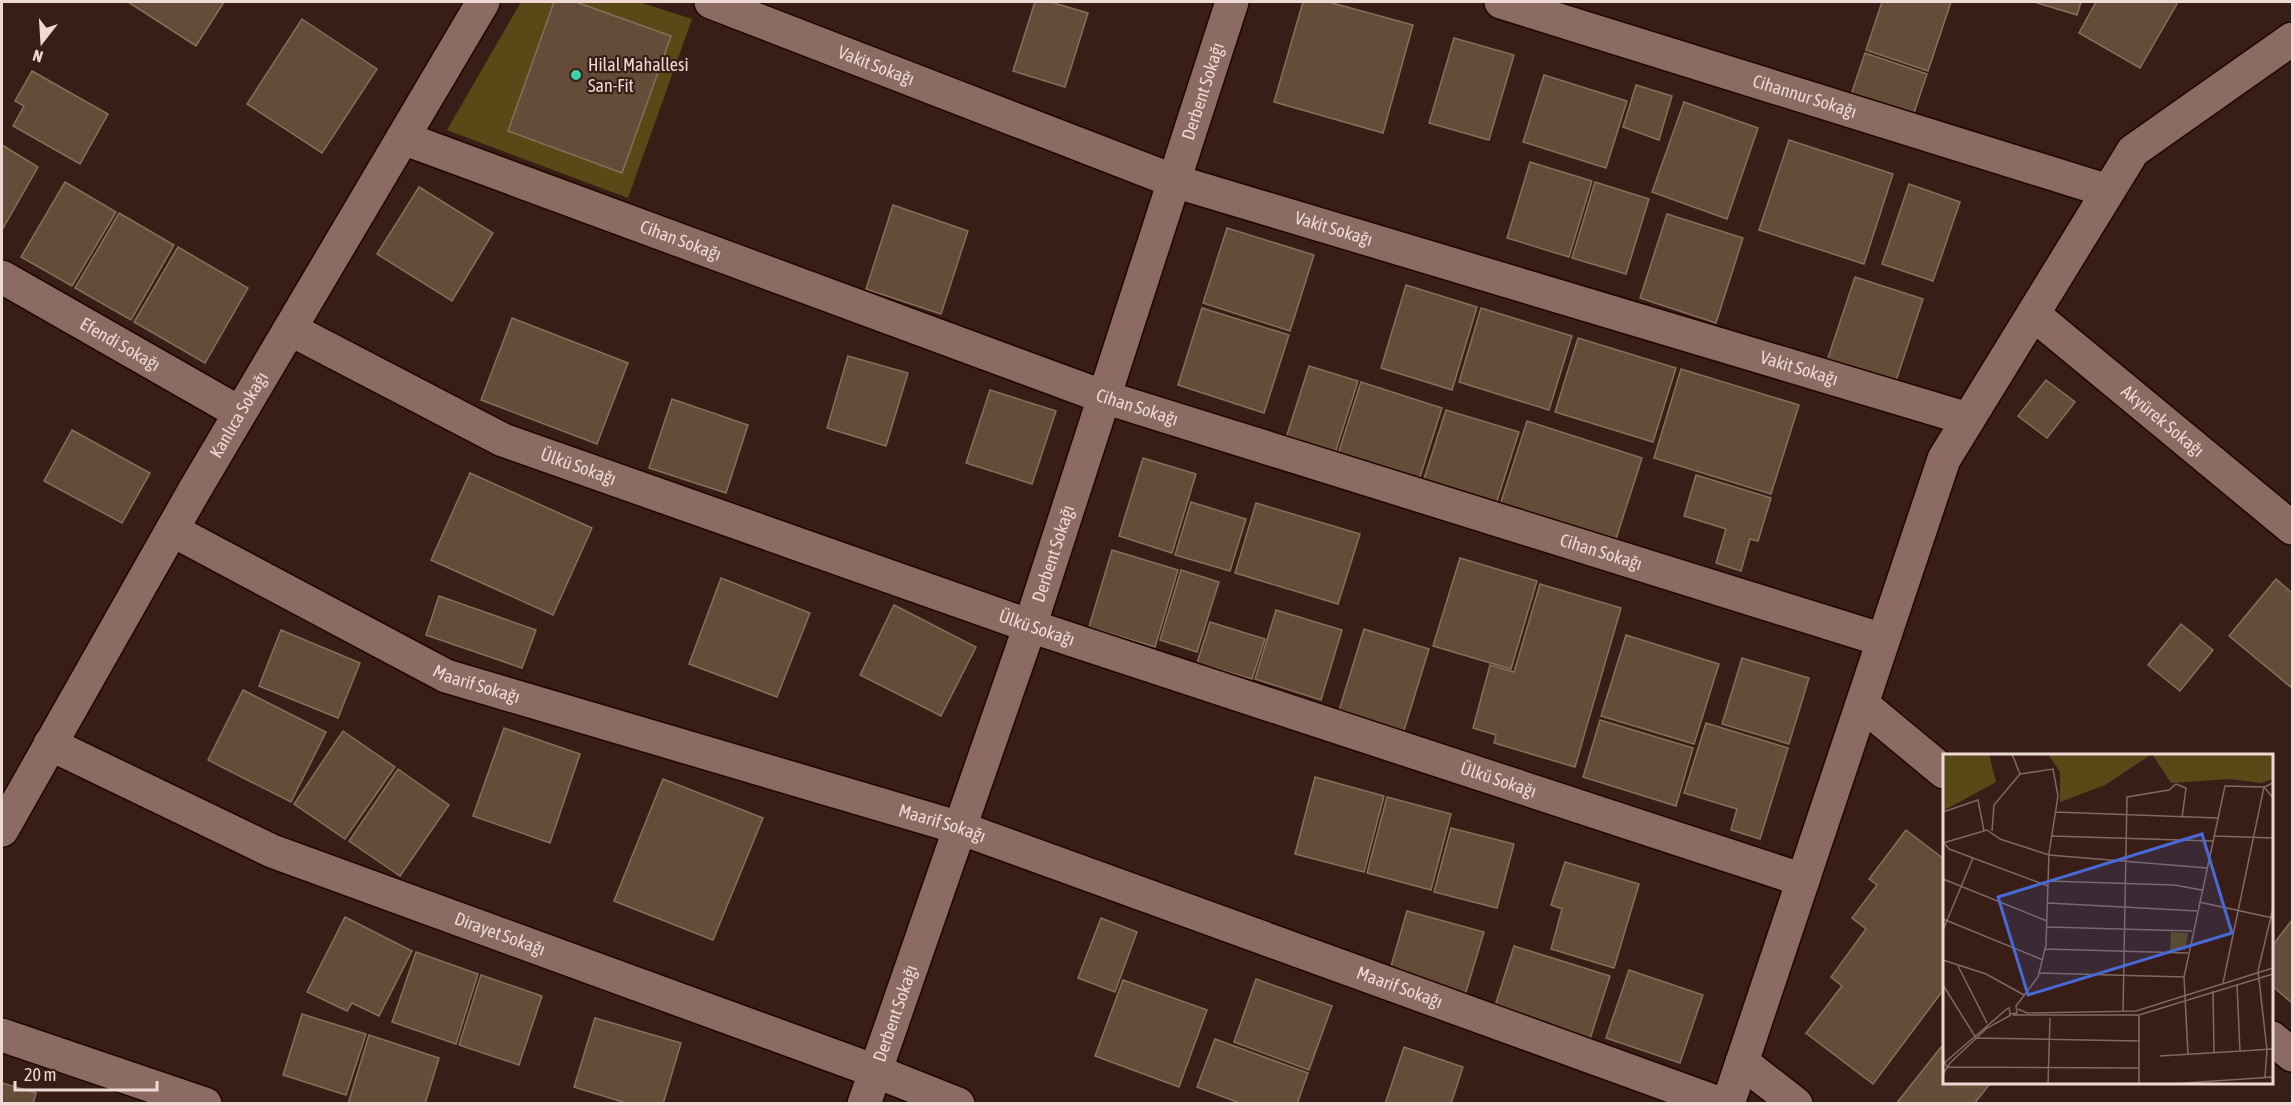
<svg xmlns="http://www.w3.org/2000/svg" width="2294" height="1105" font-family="'Asap Condensed',sans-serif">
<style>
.green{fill:#5a4817}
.building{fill:#644c38;stroke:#886f5a;stroke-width:1.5}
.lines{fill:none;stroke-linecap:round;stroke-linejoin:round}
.minor-casing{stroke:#1f0703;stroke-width:36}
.tertiary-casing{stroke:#1f0703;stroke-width:36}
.minor{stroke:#8b6b62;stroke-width:33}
.tertiary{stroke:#8b6b62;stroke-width:33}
.poi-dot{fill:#36d4a7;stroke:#391e17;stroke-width:2}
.labels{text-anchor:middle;stroke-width:4.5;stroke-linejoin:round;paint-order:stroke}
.poi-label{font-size:18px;fill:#eddad5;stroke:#391e17;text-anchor:start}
.street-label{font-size:18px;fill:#eddad5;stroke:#391e17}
.inset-road{fill:none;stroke:#816963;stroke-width:1.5}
.view{fill:#476ad7;fill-opacity:0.15;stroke:#476ad7;stroke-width:3}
.inset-edge{fill:none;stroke:#eddad5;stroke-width:3}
</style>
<rect width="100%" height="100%" fill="#391e17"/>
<polygon class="green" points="521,2 639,2 692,19 628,198 447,130"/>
<g class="building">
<polygon points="128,2 224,2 196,46"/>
<polygon points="554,2 576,2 671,36 622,173 508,131"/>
<polygon points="1035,2 1051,2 1088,13 1065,87 1013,71"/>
<polygon points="1303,2 1329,2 1413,25 1383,133 1274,102"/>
<polygon points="1882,2 1951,2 1928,71 1866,50"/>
<polygon points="2034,2 2081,2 2077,15"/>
<polygon points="2096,2 2178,2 2140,68 2079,33"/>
<polygon points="302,19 377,69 322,153 247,104"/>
<polygon points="1454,38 1514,55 1489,140 1429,123"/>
<polygon points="1865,53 1927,74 1912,119 1850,98"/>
<polygon points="32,71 108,114 80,164 13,126 24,106 15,101"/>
<polygon points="1544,75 1627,101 1606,168 1523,142"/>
<polygon points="1636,85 1672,96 1659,140 1623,127"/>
<polygon points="1684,102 1758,128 1727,219 1652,192"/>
<polygon points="1789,140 1893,174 1864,264 1759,230"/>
<polygon points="2,145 38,167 2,230"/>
<polygon points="1530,162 1592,181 1569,257 1507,238"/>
<polygon points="65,182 116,212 72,286 21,257"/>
<polygon points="1595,182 1649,199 1626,274 1572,258"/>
<polygon points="1909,184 1960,202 1933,281 1882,264"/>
<polygon points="419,187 493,233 452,301 377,254"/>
<polygon points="893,205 968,231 941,314 866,289"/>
<polygon points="119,213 174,245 131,320 75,288"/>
<polygon points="1667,214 1743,238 1716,323 1640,298"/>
<polygon points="1227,228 1314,255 1290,331 1203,303"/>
<polygon points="178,247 248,288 205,363 134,322"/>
<polygon points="1855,277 1923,299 1895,384 1827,361"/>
<polygon points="1406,285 1477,307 1452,390 1381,368"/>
<polygon points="1202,308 1289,335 1264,413 1178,385"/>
<polygon points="1481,308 1572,336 1549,410 1459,382"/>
<polygon points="512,318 628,363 597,444 481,400"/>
<polygon points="1578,338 1676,368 1653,442 1555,412"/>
<polygon points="848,356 908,373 886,446 827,428"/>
<polygon points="1309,366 1358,381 1335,453 1286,438"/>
<polygon points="1681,369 1799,405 1771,494 1654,458"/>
<polygon points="2046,380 2075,402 2047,438 2018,416"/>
<polygon points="1361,382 1442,408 1419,480 1338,454"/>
<polygon points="990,390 1056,411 1032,484 966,463"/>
<polygon points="672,399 748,425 726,493 649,468"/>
<polygon points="1446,410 1519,432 1496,504 1423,482"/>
<polygon points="1527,421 1642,458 1615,542 1500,505"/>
<polygon points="72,430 150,473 122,523 44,481"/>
<polygon points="1143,458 1196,474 1172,553 1119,536"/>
<polygon points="470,473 592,528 553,615 431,560"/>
<polygon points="1696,475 1771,498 1758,541 1750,539 1741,571 1716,563 1726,529 1684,516"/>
<polygon points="1191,502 1246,519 1230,571 1175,555"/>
<polygon points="1256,503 1360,534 1338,604 1235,573"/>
<polygon points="1112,550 1178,570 1155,647 1089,627"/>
<polygon points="1460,558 1537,581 1511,669 1433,646"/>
<polygon points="1181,570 1219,582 1197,652 1160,640"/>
<polygon points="721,578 810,613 777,697 689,664"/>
<polygon points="2276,579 2292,593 2292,688 2229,636"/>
<polygon points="1540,584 1621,608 1575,767 1494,743 1496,735 1473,728 1490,665 1514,672"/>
<polygon points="439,596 536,630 522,668 426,635"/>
<polygon points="894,605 976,647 941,716 860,675"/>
<polygon points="1276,610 1342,630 1321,700 1255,679"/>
<polygon points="1210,622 1265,639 1252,679 1197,663"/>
<polygon points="2181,624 2213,650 2180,691 2148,665"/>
<polygon points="1364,629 1429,649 1402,737 1337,717"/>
<polygon points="281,630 360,663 338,718 259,686"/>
<polygon points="1626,635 1719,664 1694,744 1601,716"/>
<polygon points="1742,658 1809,678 1789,744 1722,724"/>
<polygon points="243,690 326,732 291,802 208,760"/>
<polygon points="1600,720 1693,748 1676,806 1583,777"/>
<polygon points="1706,723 1788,748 1760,839 1731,830 1737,809 1684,793"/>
<polygon points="504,728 580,754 550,843 473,816"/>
<polygon points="343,731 395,767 345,839 294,804"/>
<polygon points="398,769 449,805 400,876 349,841"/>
<polygon points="1315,777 1384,796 1364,872 1295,854"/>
<polygon points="663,779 763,818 713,940 614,901"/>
<polygon points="1387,797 1451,814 1431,890 1367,873"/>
<polygon points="1451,828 1514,844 1497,908 1434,892"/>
<polygon points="1906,830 1944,859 1944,989 1873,1084 1806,1033 1842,986 1831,977 1866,929 1852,918 1877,885 1869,879"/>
<polygon points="1565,862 1639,884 1614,968 1551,949 1562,909 1551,905"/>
<polygon points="1407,911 1484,932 1463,1002 1387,980"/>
<polygon points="345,917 412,951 379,1016 352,1003 347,1011 307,992"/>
<polygon points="1101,918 1137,932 1115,992 1078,978"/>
<polygon points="2292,920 2292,1003 2272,986 2272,946"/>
<polygon points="1514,946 1610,976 1590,1039 1494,1009"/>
<polygon points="416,952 478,974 456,1044 392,1022"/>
<polygon points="1629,970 1703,995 1680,1063 1606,1038"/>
<polygon points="481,975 542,996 519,1065 459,1045"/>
<polygon points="1256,979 1332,1006 1309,1070 1234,1042"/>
<polygon points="1123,980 1207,1010 1179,1087 1095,1056"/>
<polygon points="302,1014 366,1034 346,1095 283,1075"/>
<polygon points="595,1018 681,1043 663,1104 629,1104 574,1087"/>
<polygon points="369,1035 439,1058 425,1104 348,1104"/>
<polygon points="1215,1039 1308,1073 1297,1104 1242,1104 1197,1087"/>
<polygon points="1404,1047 1463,1067 1451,1104 1385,1104"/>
<polygon points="1941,1047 1944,1049 1944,1082 1985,1082 1989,1085 1974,1104 1896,1104"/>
<polygon points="2,1083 36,1093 33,1104 2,1104"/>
</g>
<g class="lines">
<g class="minor-casing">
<g id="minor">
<path id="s1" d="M711 2 1174 181 1968 419"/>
<path id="s2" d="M1501 2 2108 191"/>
<path id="s3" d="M403 138 1104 397 1883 640"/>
<path id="s4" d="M2 277 240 413"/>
<path id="s5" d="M2033 314 2292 528"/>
<path id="s6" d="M290 329 503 440 1030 626 1803 880"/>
<path id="s7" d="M172 530 446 676 960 828 1721 1104"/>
<polyline points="1862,704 1944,772"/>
<path id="s8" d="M50 744 272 851 875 1071 958 1104"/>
<path id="s9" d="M2 830 194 491 483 2"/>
<polyline points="2,1035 205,1104"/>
<polyline points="2272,1038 2292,1055"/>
<polyline points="1742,1062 1796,1104"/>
<path id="s10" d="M864 1104 1030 626 1232 2"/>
</g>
</g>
<g class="tertiary-casing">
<polyline id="tertiary" points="1728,1104 1944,459 2133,151 2292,39"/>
</g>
<use href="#minor" class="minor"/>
<use href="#tertiary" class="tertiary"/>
</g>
<circle class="poi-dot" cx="576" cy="75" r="6"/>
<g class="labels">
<g class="poi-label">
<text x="588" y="71">Hilal Mahallesi<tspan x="588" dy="21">San-Fit</tspan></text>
</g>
<g class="street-label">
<text dy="6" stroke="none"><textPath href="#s1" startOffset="177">Vakit Sokağı</textPath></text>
<text dy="6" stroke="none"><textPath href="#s10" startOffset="1068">Derbent Sokağı</textPath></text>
<text dy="6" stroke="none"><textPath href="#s2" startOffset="318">Cihannur Sokağı</textPath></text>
<text dy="6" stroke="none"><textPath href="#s1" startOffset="663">Vakit Sokağı</textPath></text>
<text dy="6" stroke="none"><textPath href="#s3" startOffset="296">Cihan Sokağı</textPath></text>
<text dy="6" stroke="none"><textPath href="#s4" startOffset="136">Efendi Sokağı</textPath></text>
<text dy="6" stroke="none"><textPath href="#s1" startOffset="1149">Vakit Sokağı</textPath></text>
<text dy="6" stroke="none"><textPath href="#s3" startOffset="782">Cihan Sokağı</textPath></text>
<text dy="6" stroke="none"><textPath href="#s9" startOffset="478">Kanlıca Sokağı</textPath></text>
<text dy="6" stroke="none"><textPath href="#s5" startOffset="168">Akyürek Sokağı</textPath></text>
<text dy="6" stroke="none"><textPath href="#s6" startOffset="320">Ülkü Sokağı</textPath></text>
<text dy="6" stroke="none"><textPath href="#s3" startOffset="1268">Cihan Sokağı</textPath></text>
<text dy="6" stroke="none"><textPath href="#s10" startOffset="582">Derbent Sokağı</textPath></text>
<text dy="6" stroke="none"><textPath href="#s6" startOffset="806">Ülkü Sokağı</textPath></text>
<text dy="6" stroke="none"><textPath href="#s7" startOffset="342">Maarif Sokağı</textPath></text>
<text dy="6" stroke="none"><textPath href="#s6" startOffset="1292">Ülkü Sokağı</textPath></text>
<text dy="6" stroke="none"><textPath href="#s7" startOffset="828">Maarif Sokağı</textPath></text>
<text dy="6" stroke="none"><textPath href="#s8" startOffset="489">Dirayet Sokağı</textPath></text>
<text dy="6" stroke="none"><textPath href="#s7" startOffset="1314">Maarif Sokağı</textPath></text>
<text dy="6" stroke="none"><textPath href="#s10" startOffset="96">Derbent Sokağı</textPath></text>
</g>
</g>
<g transform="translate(1943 754)">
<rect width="330" height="330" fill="#391e17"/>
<path d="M0 0H46L53 28 0 57ZM105 0H330V25L318 29 287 25 228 29 209 0 162 31 117 48V18ZM228 178 245 179 242 196H227Z" fill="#5a4817"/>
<path class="inset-road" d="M0 58 35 46 41 77M112 58 275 64M49 77 51 51 77 20 69 0M108 82 270 87M271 82 330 84M0 89 44 76 57 85 106 101 264 114M2 90 6 95 105 132M0 125 104 167M105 127 231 131 259 136M256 148 330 164M105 149 254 157M0 165 100 206M104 173 249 177M0 176 30 104M102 195 245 199M0 206 43 220 81 241M15 212 44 269M96 219 241 223M280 229 321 33 330 29M0 231 33 284 197 287M294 231 297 297M270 237 271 299M66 253 67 260 74 259 73 252 95 223 103 191 106 99 115 42 110 15 77 20M75 255 84 259 193 257 330 214M180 258 184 43 226 36 233 30 243 34 239 64M70 261H196L330 220M245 300 241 223 282 32 321 33 330 44M217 302 330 295M0 306 4 313 196 314M0 310 65 254M0 320 7 309 44 274 68 261M322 323 324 296 315 217 330 154M105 330 107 264M196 330V261M228 330 330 323"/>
<path class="view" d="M259 80 289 179 85 241 55 143Z"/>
<rect width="330" height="330" class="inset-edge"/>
</g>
<rect width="2294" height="1105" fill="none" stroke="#eddad5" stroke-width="6"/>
<g transform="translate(42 42) rotate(197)" stroke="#391e17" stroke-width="4.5" paint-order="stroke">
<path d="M0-4.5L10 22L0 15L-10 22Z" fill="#eddad5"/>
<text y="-9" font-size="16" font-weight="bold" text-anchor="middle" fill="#eddad5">N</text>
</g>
<path d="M15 1081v9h142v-9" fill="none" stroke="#eddad5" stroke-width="3"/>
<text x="24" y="1081" font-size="18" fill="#eddad5" stroke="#391e17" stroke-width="4.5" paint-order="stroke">20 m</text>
</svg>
